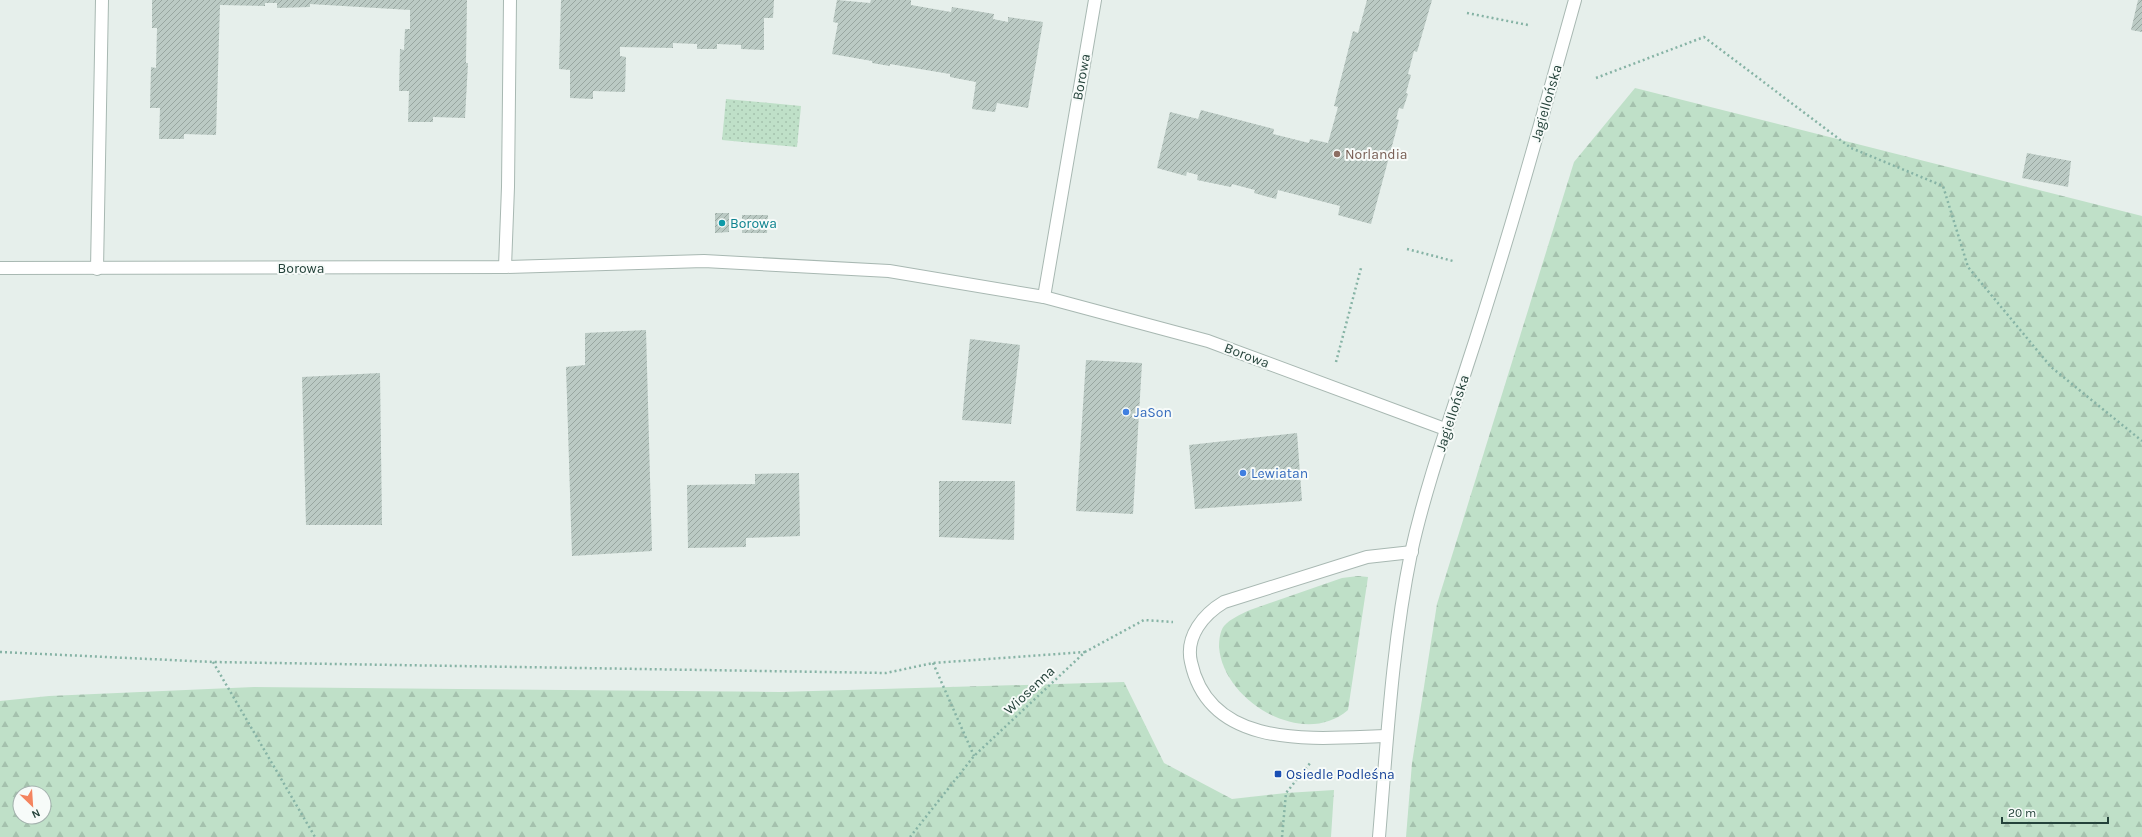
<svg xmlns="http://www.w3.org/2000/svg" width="2142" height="837" font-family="Karla,sans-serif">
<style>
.forest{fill:url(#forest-firs);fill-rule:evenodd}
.park{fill:url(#park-dots)}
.building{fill:url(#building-hatch)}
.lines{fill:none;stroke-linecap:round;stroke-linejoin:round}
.service-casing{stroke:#a8b8b2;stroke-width:14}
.minor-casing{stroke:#a8b8b2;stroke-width:14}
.tertiary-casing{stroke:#a8b8b2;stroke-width:14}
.path{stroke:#86b3a5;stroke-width:2.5;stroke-dasharray:2 3;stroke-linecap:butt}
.service{stroke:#fff;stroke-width:12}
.minor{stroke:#fff;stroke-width:12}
.tertiary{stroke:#fff;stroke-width:12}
.education-dot{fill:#8d6e63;stroke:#f7fbf9;stroke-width:1.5}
.culture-dot{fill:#0f9aa8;stroke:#f7fbf9;stroke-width:1.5}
.shop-dot{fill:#3f7fe0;stroke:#f7fbf9;stroke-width:1.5}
.transit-dot{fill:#1a4fb4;stroke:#f7fbf9;stroke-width:1.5}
.labels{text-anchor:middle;stroke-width:4;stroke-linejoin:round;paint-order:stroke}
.street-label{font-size:14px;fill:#24423a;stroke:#f7fbf9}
.education-label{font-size:14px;fill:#785e54;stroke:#f7fbf9;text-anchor:start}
.culture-label{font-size:14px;fill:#0d838f;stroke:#f7fbf9;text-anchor:start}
.shop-label{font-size:14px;fill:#366cbe;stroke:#f7fbf9;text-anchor:start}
.transit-label{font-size:14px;fill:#164399;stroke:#f7fbf9;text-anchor:start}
</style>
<defs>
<pattern id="forest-firs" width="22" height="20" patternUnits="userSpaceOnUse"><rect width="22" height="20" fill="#bfe0c8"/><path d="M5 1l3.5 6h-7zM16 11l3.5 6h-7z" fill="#a4c1ad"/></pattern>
<pattern id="park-dots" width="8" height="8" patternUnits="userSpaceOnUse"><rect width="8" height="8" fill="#bfe0c8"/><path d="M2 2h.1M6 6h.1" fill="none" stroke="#a4c1ad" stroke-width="1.8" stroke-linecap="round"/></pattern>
<pattern id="building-hatch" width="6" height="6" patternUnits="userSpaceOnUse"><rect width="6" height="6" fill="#bbcac4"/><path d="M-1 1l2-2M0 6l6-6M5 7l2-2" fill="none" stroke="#98a6a0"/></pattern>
</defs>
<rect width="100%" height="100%" fill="#e6efeb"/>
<g class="forest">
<polygon points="1635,88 2142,216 2142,837 1406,837 1412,763 1437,604 1574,162"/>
<path d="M1358 576 1368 577 1348 710C1303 749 1223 701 1219 647 1219 640 1220 631 1224 626 1230 619 1241 614 1250 610L1342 578Z"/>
<path d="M1124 682 1164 763 1232 799 1286 793 1334 790 1331 837H0V701L49 696 254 687 779 692ZM20 793H44V817H20Z"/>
</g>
<polygon class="park" points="726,99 801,106 797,147 722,140"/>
<g class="building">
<polygon points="152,0 467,0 466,63 468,63 465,118 433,117 433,122 408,122 409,91 399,91 400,49 404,50 405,29 410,29 410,10 310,4 310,7 277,8 277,3 265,3 265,6 220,5 216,135 184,134 184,139 159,139 160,108 150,108 151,67 156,68 157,28 152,28"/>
<polygon points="561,0 774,0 773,18 764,18 764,50 741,49 741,45 717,44 717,49 697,49 697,44 673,43 673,48 620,47 620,56 626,57 625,92 593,91 593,99 570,98 570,70 559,69"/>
<polygon points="837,0 870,3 871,0 911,0 911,5 951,12 952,7 994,14 993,19 1008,22 1008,17 1043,22 1028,108 997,103 995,112 972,109 976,82 950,77 950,74 890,64 890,66 872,63 872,61 832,54 838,23 833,22"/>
<polygon points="1367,0 1432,0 1417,52 1414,51 1408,74 1411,75 1406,93 1408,94 1403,109 1399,108 1396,119 1399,120 1371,224 1338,215 1340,206 1278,190 1276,199 1254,193 1255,190 1232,184 1231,187 1197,180 1198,175 1187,172 1186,176 1157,168 1170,112 1198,119 1201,110 1274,129 1273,134 1309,143 1310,139 1328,143 1338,107 1334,106 1353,31 1358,33"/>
<polygon points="2138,0 2142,0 2142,32 2131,30"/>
<polygon points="2027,153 2071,161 2068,187 2022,178"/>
<polygon points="715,213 729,213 729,232 715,233"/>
<polygon points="742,215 768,215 767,233 742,233"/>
<polygon points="646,330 652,551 572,556 566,367 585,365 585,333"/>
<polygon points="970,339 1020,345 1011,424 962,420"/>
<polygon points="1086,360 1142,363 1133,514 1076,511"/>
<polygon points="380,373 382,525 306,525 302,377"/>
<polygon points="1297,433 1302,501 1195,509 1189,445"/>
<polygon points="799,473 800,536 746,538 746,547 688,548 687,485 755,484 755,474"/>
<polygon points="939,481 1015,481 1014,540 939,537"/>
</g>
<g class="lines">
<g class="service-casing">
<g id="service">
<polyline points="97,269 102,0"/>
<path d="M1387 736C1318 738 1210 752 1191 662 1185 636 1204 614 1224 602L1367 557 1412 552"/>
</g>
</g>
<g class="minor-casing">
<g id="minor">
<polyline points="505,267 508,187 510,0"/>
<polyline points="0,268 505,267 704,261 889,271 1044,297 1208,341 1445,429"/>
<polyline points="1044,297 1095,0"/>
</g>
</g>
<g class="tertiary-casing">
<path id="tertiary" d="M1379 837C1387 742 1392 646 1411 553 1425 489 1447 428 1467 366 1507 245 1541 122 1575 0"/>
</g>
<g class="path">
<polyline points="1467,13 1528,25"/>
<polyline points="1596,78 1704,37 1851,148 1943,186 1968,267 2051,367 2142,441"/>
<polyline points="1407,249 1453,261"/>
<polyline points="1336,362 1361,268"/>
<polyline points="0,652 213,662 886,673 933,663 1085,652"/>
<polyline points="213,662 315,837"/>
<polyline points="933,663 974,756"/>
<polyline points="910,837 974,756 1085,652 1144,620 1173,622"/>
<polyline points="1282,837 1286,793 1311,762"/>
</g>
<use href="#service" class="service"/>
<use href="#minor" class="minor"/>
<use href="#tertiary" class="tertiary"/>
</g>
<circle class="education-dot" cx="1337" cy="154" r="4"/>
<circle class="culture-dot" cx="722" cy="223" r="4"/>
<g class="shop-dot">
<circle cx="1126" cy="412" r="4"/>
<circle cx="1243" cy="473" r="4"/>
</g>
<rect class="transit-dot" x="1274" y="770" width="8" height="8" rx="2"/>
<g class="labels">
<g class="street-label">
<text transform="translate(1081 77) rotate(-80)" y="5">Borowa</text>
<text transform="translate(1546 103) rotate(-74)" y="5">Jagiellońska</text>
<text x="301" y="273">Borowa</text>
<text transform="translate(1247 355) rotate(21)" y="5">Borowa</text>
<text transform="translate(1452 413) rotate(-72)" y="5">Jagiellońska</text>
<text transform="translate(1029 690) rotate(-43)" y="5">Wiosenna</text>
</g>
<g class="education-label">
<text x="1345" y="159">Norlandia</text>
</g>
<g class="culture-label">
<text x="730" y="228">Borowa</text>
</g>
<g class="shop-label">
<text x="1134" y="417">JaSon</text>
<text x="1251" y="478">Lewiatan</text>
</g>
<g class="transit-label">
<text x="1286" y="779">Osiedle Podleśna</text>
</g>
</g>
<g transform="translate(32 805) rotate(155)"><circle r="19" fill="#f7fbf9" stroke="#a3b1ad"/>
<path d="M0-3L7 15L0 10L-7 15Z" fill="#f4845f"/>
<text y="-6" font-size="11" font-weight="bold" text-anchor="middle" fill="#24423a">N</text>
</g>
<path d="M2002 817v6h106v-6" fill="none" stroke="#24423a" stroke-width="2"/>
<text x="2008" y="817" font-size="12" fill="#24423a" stroke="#f7fbf9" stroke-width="3" paint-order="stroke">20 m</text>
</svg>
